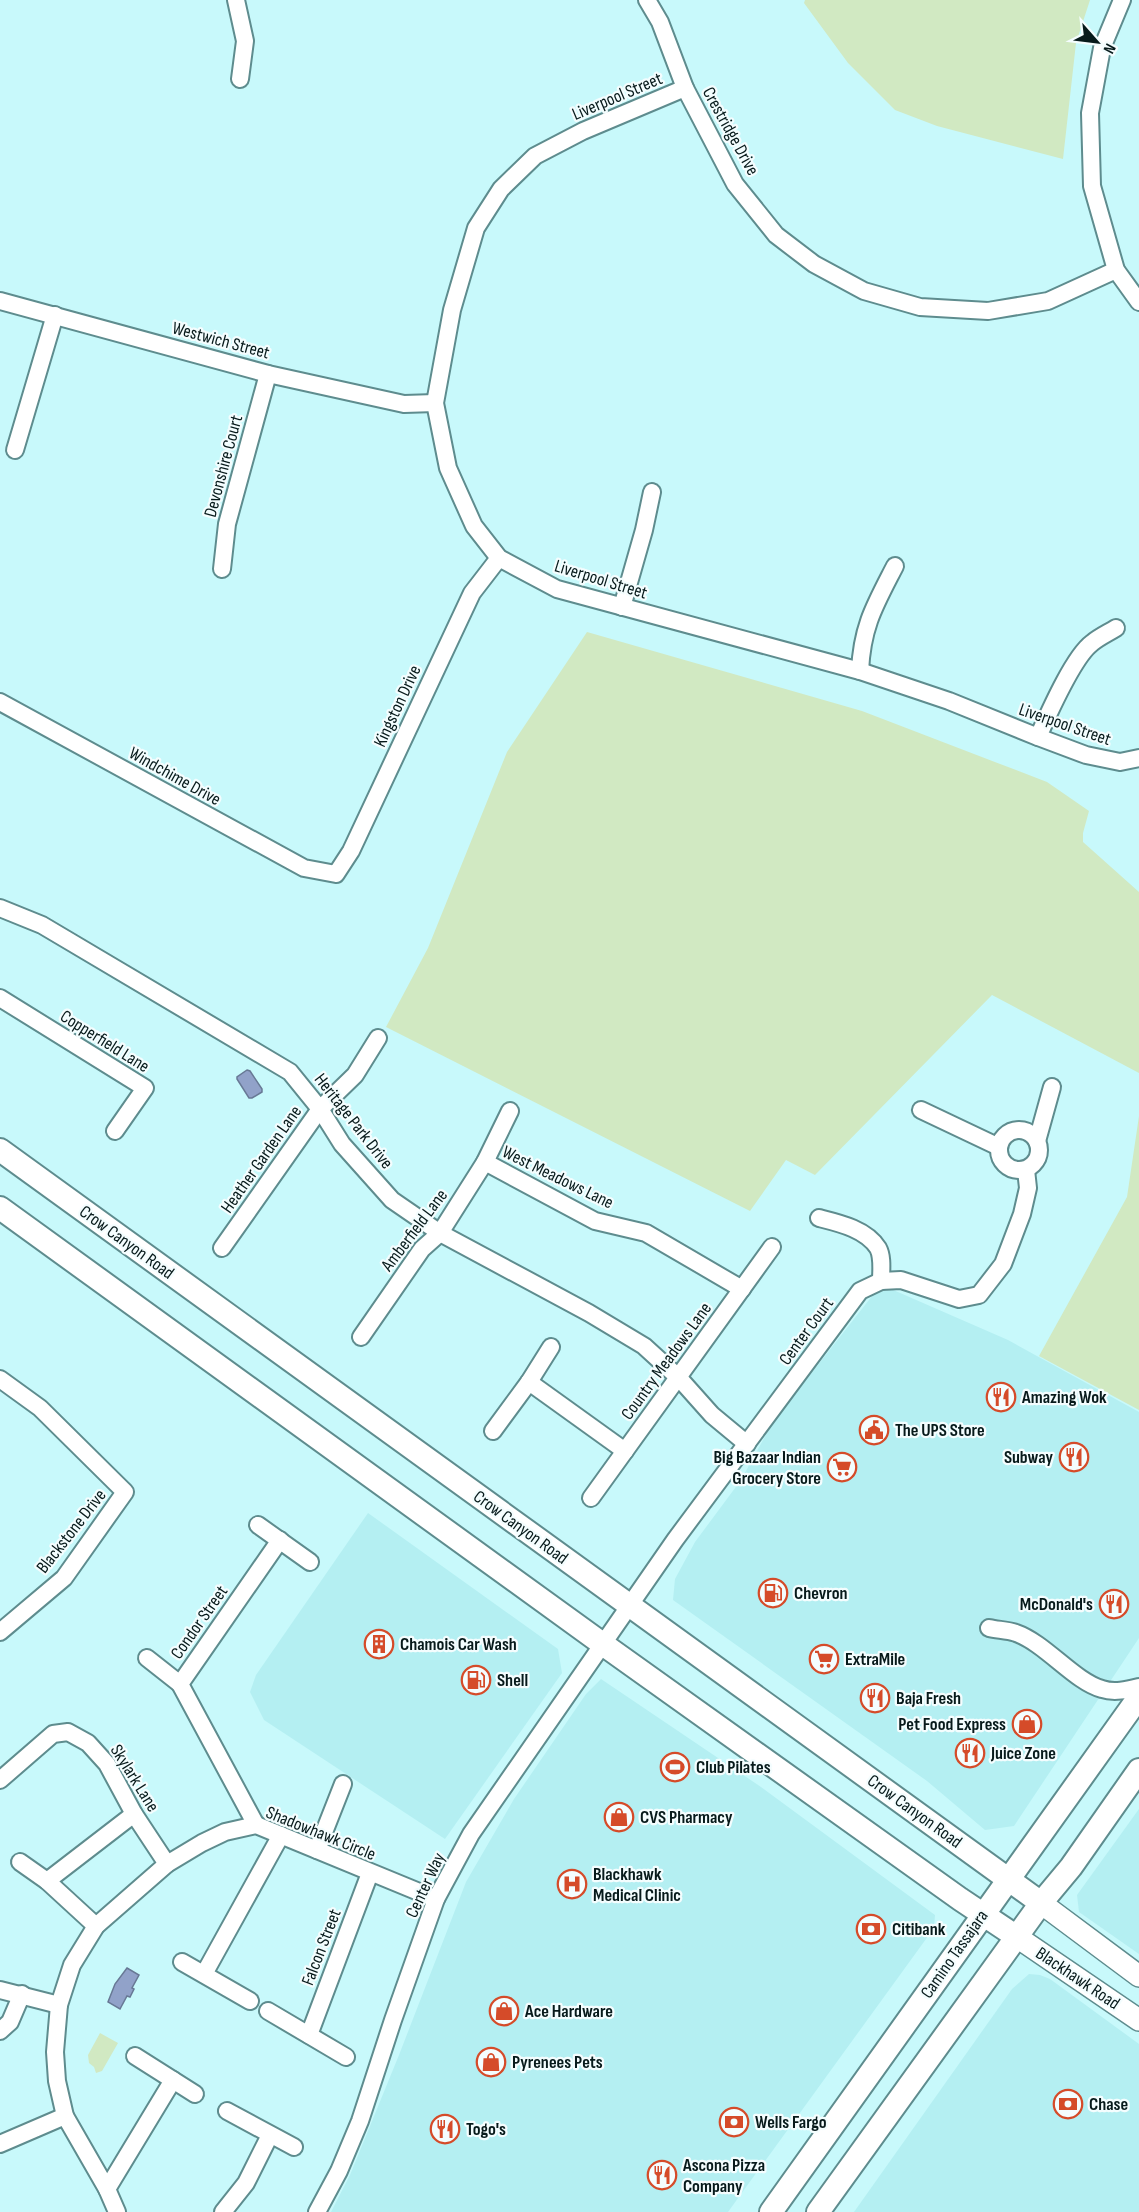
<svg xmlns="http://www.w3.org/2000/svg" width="1139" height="2212" font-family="'Sofia Sans Condensed',sans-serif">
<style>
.built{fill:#b4eff2}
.green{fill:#d1e9c2}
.water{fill:#91a2c9;stroke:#687995;stroke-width:1.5}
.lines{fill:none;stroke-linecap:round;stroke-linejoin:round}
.minor-casing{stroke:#5e8c8e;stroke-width:20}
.tertiary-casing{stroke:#5e8c8e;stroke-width:24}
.secondary-casing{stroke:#5e8c8e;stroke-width:26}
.minor{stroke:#fff;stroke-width:16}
.tertiary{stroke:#fff;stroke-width:21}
.secondary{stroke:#fff;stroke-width:22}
.labels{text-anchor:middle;stroke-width:4.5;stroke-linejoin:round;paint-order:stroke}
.street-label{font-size:18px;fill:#071a1b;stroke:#f4fdfe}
.poi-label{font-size:18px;font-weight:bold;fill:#071a1b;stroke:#f4fdfe;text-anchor:start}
</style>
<rect width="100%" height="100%" fill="#c8f9fb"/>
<g class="built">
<polygon points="891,1289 1008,1340 1139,1412 1139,1638 1014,1826 985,1830 927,1781 673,1600 675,1579 695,1542 741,1480 773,1422 876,1291"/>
<polygon points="368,1513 558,1649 562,1673 445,1839 264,1720 250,1692 256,1675"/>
<polygon points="601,1679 761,1787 935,1915 934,1928 728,2212 331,2212 350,2175 399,2055 466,1882 514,1799 586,1694"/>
<polygon points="1139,1809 1139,1954 1079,1912 1077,1895"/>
<polygon points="1029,1974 1040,1975 1050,1979 1139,2044 1139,2212 854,2212 1012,1989"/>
</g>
<g class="green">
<polygon points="805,0 1090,0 1076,43 1063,159 937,126 895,110 848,63 804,3"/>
<polygon points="587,632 862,711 1047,782 1089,811 1083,833 1083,842 1139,892 1139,1073 992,995 815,1175 786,1160 750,1211 386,1027 428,948 507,752"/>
<polygon points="1139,1116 1139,1410 1039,1356 1127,1197"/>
<polygon points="100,2033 118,2043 102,2071 96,2073 94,2067 89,2063 88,2055"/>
</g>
<g class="water">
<polygon points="247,1070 250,1071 262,1089 262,1092 252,1098 249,1098 237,1079 237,1077"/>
<polygon points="127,1968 139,1975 132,1988 134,1989 130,1997 127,1996 120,2009 108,2002 115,1984"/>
</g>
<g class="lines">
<g class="minor-casing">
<g id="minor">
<polyline points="236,0 245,41 240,79"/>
<polyline points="647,0 660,22 685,88 735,184 776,235 814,264 864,291 920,307 988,311 1048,301 1116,270"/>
<polyline points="1122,0 1102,48 1090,113 1092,186 1116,270 1139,302"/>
<polyline points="685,88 583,131 535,156 501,189 476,228 452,310 435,403 448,468 474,526 499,558 557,589 860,671 949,701 1038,737 1086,755 1120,762 1139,758"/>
<polyline points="0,301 268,374 404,404 435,403"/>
<polyline points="15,450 55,315"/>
<polyline points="222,569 227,524 268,374"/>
<polyline points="622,607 644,530 652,492"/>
<path d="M860 671C862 626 875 605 895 566"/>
<polyline points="0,702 304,868 336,874 351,851 472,593 499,558"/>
<path d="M1038 737C1048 715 1073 657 1092 643 1099 637 1108 633 1116 628"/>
<polyline points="0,908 42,925 290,1072 320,1109 342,1144 392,1200 440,1233 589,1313 644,1346 679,1378 712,1415 747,1444"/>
<polyline points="0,998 145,1088 115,1131"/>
<polyline points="921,1110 999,1147"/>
<circle cx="1019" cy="1150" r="20"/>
<polyline points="1037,1141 1052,1087"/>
<polyline points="485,1162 595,1221 646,1233 742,1289"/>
<path d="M819 1218C839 1223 866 1229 878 1248 883 1257 881 1271 881 1281"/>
<polyline points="222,1248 320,1109 355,1075 378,1038"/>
<polyline points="361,1337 422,1249 440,1233 485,1162 510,1111"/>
<polyline points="0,1379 40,1408 125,1492 64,1578 0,1632"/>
<polyline points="529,1382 625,1451"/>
<polyline points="493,1431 529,1382 551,1347"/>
<polyline points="591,1498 772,1247"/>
<polyline points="258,1525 310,1562"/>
<path d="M989 1628C997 1630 1008 1630 1016 1633 1045 1643 1075 1682 1102 1689 1114 1693 1127 1690 1139 1687"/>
<polyline points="147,1658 180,1684"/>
<polyline points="0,1780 53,1734 68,1732 88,1743 107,1764 134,1814 167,1864"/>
<polyline points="256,1825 180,1684 280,1540"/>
<polyline points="317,1850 343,1784"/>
<polyline points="20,1862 47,1881 96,1926"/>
<polyline points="47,1881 134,1814"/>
<polyline points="182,1962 250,2001"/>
<polyline points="204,1974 281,1835"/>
<polyline points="0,1990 59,2005"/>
<polyline points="268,2011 346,2057"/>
<polyline points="0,2031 10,2022 22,1994"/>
<polyline points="309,2035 370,1873"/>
<polyline points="135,2056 195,2094"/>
<polyline points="227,2111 294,2147"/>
<polyline points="0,2144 65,2116"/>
<polyline points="107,2189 173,2080"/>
<polyline points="117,2212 107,2189 65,2116 57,2081 55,2052 59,2005 72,1965 96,1926 167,1864 202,1843 225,1832 256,1825 436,1899"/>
<polyline points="223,2212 246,2183 270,2135"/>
<polyline points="317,2212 339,2171 360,2121 393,2020 436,1899 471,1834 675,1540 860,1291 881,1281 901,1280 959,1299 979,1295 1003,1264 1022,1214 1028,1188 1026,1170"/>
</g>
</g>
<g class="tertiary-casing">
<g id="tertiary">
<polyline points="1041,1903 1139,1976"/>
<polyline points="1017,1937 1139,2020"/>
</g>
</g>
<g class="secondary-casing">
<g id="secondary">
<polyline points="0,1150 1041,1903"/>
<polyline points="0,1208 604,1645 960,1899 1017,1937"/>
<polyline points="771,2212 1139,1697"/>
<polyline points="818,2212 1041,1903 1071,1867 1139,1770"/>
</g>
</g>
<use href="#minor" class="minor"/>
<use href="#tertiary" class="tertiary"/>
<use href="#secondary" class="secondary"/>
</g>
<defs>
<g id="restaurant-ring" transform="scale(1.5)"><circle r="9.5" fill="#f4fdfe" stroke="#d54b29" stroke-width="1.5"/><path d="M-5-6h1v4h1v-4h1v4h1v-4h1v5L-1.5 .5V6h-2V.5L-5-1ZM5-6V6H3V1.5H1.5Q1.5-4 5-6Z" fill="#d54b29"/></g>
<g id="civic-ring" transform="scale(1.5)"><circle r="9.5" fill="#f4fdfe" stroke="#d54b29" stroke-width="1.5"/><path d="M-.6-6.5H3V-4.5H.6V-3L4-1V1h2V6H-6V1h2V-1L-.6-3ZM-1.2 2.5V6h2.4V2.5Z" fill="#d54b29"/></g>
<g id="supermarket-ring" transform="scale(1.5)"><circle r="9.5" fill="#f4fdfe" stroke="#d54b29" stroke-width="1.5"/><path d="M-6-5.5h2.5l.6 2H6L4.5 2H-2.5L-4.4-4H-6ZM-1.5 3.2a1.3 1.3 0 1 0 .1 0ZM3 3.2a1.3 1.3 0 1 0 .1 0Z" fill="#d54b29"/></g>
<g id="fuel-ring" transform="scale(1.5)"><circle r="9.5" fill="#f4fdfe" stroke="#d54b29" stroke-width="1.5"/><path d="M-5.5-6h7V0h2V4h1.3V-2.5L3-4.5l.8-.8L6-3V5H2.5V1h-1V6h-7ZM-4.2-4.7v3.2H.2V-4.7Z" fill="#d54b29"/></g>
<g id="building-ring" transform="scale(1.5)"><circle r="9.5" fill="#f4fdfe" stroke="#d54b29" stroke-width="1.5"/><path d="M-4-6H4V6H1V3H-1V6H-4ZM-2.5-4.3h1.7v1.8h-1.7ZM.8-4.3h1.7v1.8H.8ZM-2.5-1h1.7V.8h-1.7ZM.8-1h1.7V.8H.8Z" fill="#d54b29"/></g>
<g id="shop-ring" transform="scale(1.5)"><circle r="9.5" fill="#f4fdfe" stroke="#d54b29" stroke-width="1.5"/><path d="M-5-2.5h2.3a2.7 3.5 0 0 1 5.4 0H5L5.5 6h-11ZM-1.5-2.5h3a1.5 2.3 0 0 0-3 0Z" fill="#d54b29"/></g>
<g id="stadium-ring" transform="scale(1.5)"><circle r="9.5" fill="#f4fdfe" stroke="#d54b29" stroke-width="1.5"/><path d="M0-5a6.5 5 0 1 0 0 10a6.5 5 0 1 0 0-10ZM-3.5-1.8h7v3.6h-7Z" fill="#d54b29"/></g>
<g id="hospital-ring" transform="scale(1.5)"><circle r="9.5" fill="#f4fdfe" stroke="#d54b29" stroke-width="1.5"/><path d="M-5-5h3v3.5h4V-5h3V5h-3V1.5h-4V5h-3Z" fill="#d54b29"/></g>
<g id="bank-ring" transform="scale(1.5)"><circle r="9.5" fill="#f4fdfe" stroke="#d54b29" stroke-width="1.5"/><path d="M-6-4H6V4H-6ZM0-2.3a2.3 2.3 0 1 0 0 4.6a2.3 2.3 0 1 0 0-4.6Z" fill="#d54b29"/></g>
</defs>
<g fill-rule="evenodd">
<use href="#restaurant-ring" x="1001" y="1397"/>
<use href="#civic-ring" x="874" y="1430"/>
<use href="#restaurant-ring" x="1074" y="1457"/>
<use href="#supermarket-ring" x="842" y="1467"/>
<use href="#fuel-ring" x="773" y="1593"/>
<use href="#restaurant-ring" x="1114" y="1604"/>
<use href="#building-ring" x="379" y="1644"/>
<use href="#supermarket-ring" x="824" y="1659"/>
<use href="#fuel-ring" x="476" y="1680"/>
<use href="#restaurant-ring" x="875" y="1698"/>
<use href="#shop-ring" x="1027" y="1724"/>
<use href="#restaurant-ring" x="970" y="1753"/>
<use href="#stadium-ring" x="675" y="1767"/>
<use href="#shop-ring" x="619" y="1817"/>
<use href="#hospital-ring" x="572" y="1884"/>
<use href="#bank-ring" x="871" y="1929"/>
<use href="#shop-ring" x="504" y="2011"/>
<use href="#shop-ring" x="491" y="2062"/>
<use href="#bank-ring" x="1068" y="2104"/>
<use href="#bank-ring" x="734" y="2122"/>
<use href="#restaurant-ring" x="445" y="2129"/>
<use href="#restaurant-ring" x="662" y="2175"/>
</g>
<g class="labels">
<g class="street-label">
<text transform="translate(617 96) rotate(-23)" y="6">Liverpool Street</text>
<text transform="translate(731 131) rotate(61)" y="6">Crestridge Drive</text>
<text transform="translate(221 340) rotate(15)" y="6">Westwich Street</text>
<text transform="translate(223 466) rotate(-75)" y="6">Devonshire Court</text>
<text transform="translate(601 579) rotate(17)" y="6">Liverpool Street</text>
<text transform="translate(397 706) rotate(-65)" y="6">Kingston Drive</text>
<text transform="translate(1065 724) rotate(19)" y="6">Liverpool Street</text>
<text transform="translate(175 776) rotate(29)" y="6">Windchime Drive</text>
<text transform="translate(105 1041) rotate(32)" y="6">Copperfield Lane</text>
<text transform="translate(354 1121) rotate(52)" y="6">Heritage Park Drive</text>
<text transform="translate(261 1159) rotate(-55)" y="6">Heather Garden Lane</text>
<text transform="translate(558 1177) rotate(26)" y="6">West Meadows Lane</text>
<text transform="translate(414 1230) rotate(-53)" y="6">Amberfield Lane</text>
<text transform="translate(127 1242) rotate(36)" y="6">Crow Canyon Road</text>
<text transform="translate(806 1331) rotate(-54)" y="6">Center Court</text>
<text transform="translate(666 1361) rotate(-54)" y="6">Country Meadows Lane</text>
<text transform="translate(521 1527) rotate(36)" y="6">Crow Canyon Road</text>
<text transform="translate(71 1531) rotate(-52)" y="6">Blackstone Drive</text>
<text transform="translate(199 1622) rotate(-55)" y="6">Condor Street</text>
<text transform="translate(135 1778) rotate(58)" y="6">Skylark Lane</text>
<text transform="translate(915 1811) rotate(36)" y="6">Crow Canyon Road</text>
<text transform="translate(321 1833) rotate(22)" y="6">Shadowhawk Circle</text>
<text transform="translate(425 1885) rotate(-65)" y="6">Center Way</text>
<text transform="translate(321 1947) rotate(-69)" y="6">Falcon Street</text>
<text transform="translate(954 1954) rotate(-55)" y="6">Camino Tassajara</text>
<text transform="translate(1078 1978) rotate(34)" y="6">Blackhawk Road</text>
</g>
<g class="poi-label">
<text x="1022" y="1403">Amazing Wok</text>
<text x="895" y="1436">The UPS Store</text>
<text x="821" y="1463" text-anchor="end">Big Bazaar Indian<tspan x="821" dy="21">Grocery Store</tspan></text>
<text x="1053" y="1463" text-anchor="end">Subway</text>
<text x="794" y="1599">Chevron</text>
<text x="1093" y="1610" text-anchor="end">McDonald's</text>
<text x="400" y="1650">Chamois Car Wash</text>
<text x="845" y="1665">ExtraMile</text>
<text x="497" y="1686">Shell</text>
<text x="896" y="1704">Baja Fresh</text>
<text x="1006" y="1730" text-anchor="end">Pet Food Express</text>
<text x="991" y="1759">Juice Zone</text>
<text x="696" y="1773">Club Pilates</text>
<text x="640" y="1823">CVS Pharmacy</text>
<text x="593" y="1880">Blackhawk<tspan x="593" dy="21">Medical Clinic</tspan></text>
<text x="892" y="1935">Citibank</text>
<text x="525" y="2017">Ace Hardware</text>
<text x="512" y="2068">Pyrenees Pets</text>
<text x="1089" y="2110">Chase</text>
<text x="755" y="2128">Wells Fargo</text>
<text x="466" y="2135">Togo's</text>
<text x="683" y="2171">Ascona Pizza<tspan x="683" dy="21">Company</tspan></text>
</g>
</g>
<g transform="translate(1097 42) rotate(118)" stroke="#f4fdfe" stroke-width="4.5" paint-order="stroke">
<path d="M0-4.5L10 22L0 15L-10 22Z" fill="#071a1b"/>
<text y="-9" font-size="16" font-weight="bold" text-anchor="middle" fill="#071a1b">N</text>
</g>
</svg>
